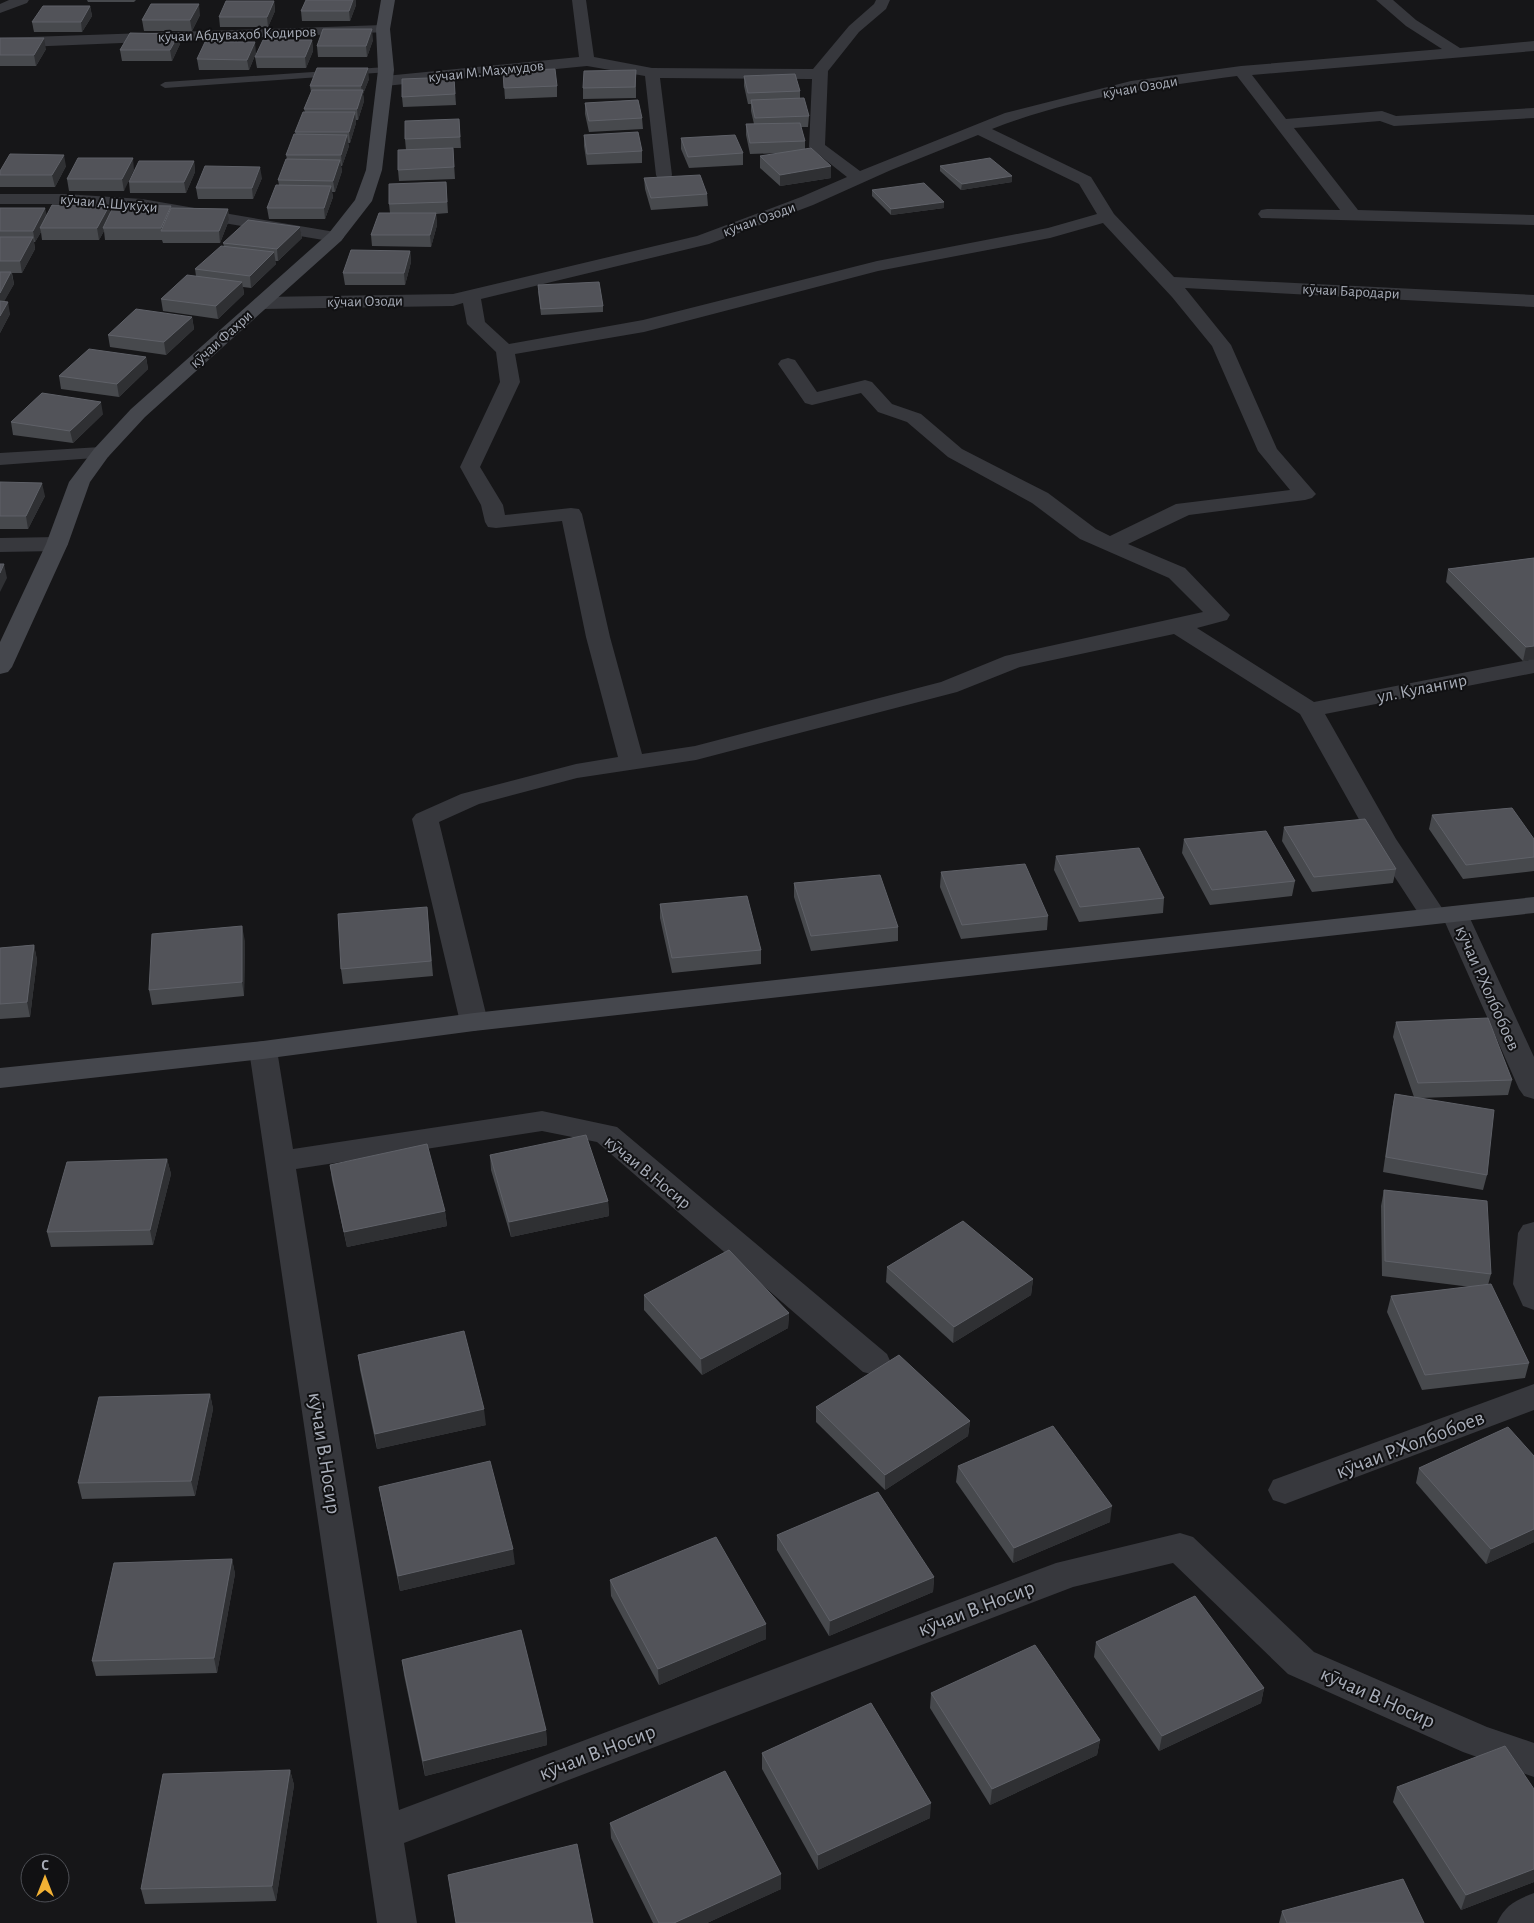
<svg xmlns="http://www.w3.org/2000/svg" width="1534" height="1923" font-family="'Alegreya Sans',sans-serif">
<style>
.lines{fill:none;stroke-linecap:round;stroke-linejoin:round}
.lane{fill:#37383d;fill-rule:evenodd}
.street{fill:#37383d;fill-rule:evenodd}
.secondary{fill:#45474d;fill-rule:evenodd}
.wall{fill:#47494d}
.shaded-wall{fill:#2f3033}
.building{fill:#525359;stroke:#5f6168}
.labels{text-anchor:middle;stroke-width:4;stroke-linejoin:round;paint-order:stroke}
.far-street-label{font-size:15px;fill:#a8adb8;stroke:#111113}
.street-label{font-size:18px;fill:#a8adb8;stroke:#111113}
.near-street-label{font-size:21px;fill:#a8adb8;stroke:#111113}
</style>
<rect width="100%" height="100%" fill="#161618"/>
<g class="lines">
<polygon class="lane" points="386,67 389,68 389,72 165,88 160,85 165,82"/>
<g class="street">
<polygon points="9,0 29,0 27,3 0,13 0,4"/>
<path d="M572 0H586L594 57 652 68 813 69 849 26 874 4 876 0H890L886 9 859 32 828 71 825 145 860 171 1005 113 1131 81 1241 66 1442 49 1406 26 1376 0H1393L1416 20 1460 48 1534 41V51L1252 75 1286 119 1382 111 1396 116 1534 108V118L1394 126 1380 121 1294 128 1358 210 1534 215V225L1261 218 1258 214 1261 210 1267 209 1340 210 1237 76C1155 87 1070 98 992 129L1091 177 1114 214 1174 277 1534 295V307L1185 288 1231 345 1277 449 1316 494 1312 498 1305 500 1189 515 1128 544 1185 568 1230 615 1227 620 1197 628 1314 702 1534 659V673L1325 714 1396 839 1444 911 1446 908 1455 906 1464 908 1468 914 1534 1057V1099L1524 1096 1519 1089 1444 920 1434 924 1424 922 1370 839 1300 714 1174 634 1020 667 957 692 696 760 577 778 479 804 439 822 488 1022 484 1028 474 1031 464 1028 460 1022 412 819 416 814 461 794 576 764 618 757 586 637 562 521 496 528 488 527 485 522 481 505 460 467 500 382 496 352 467 324 463 303 453 306 262 309 255 307 253 303 255 299 262 297 453 294 697 236 801 197 847 177 809 147 812 79 660 78 672 175 670 179H658L656 175 645 76 587 66 385 86 379 84 377 81 379 78 385 76 579 57ZM978 135 1079 184 1097 214 1048 228 877 261 643 320 509 344 485 322 481 299 709 244 813 205 891 170ZM1103 223 1172 297 1212 346 1258 451 1290 490 1176 504 1110 536 1096 529 1048 493 962 449 921 414 892 404 872 382 865 380 817 392 795 360 788 358 781 360 778 364 805 403 812 405 861 393 878 412 907 422 948 457 1032 503 1080 539 1169 578 1203 612 1005 656 941 682 695 746 642 754 610 637 582 514 579 509 571 508 505 515 503 505 480 467 520 382 515 354 644 332 878 271 1050 238Z"/>
<polygon points="383,25 388,26 390,29 388,32 0,48 0,38"/>
<polygon points="0,194 65,194 142,199 335,232 341,233 344,237 341,241 335,242 142,209 65,204 0,204"/>
<polygon points="101,447 108,449 111,453 108,457 0,465 0,453"/>
<polygon points="57,537 65,539 68,544 65,549 57,551 0,552 0,538"/>
<polygon points="263,1041 273,1043 277,1050 293,1149 542,1111 617,1127 887,1354 891,1363 887,1372 875,1375 863,1372 597,1142 542,1131 296,1169 399,1810 1056,1563 1180,1533 1193,1537 1314,1652 1487,1727 1534,1743 1534,1777 1463,1752 1288,1674 1173,1563 1073,1587 404,1843 417,1923 377,1923 249,1050 253,1043"/>
<polygon points="1534,1222 1534,1310 1523,1306 1513,1284 1518,1233 1523,1225"/>
<polygon points="1534,1384 1534,1410 1285,1504 1273,1500 1268,1490 1273,1480"/>
<path d="M1534 1893V1923H1497C1505 1905 1516 1900 1534 1893Z"/>
</g>
<g class="secondary">
<polygon points="381,0 395,0 390,29 394,70 382,170 372,201 341,241 145,417 108,457 90,482 68,544 12,667 8,672 0,674 0,642 46,544 69,482 94,449 131,409 329,233 355,200 366,170 378,70 376,29"/>
<polygon points="1534,897 1534,913 474,1031 263,1059 0,1088 0,1068 263,1041 474,1013"/>
</g>
</g>
<g class="wall">
<polygon points="87,0 136,0 134,2 88,2"/>
<polygon points="274,1 275,11 268,27 220,27 219,17"/>
<polygon points="356,5 350,21 302,21 301,11"/>
<polygon points="90,6 92,16 82,32 34,32 32,22"/>
<polygon points="200,15 192,31 144,31 142,20"/>
<polygon points="0,38 46,49 36,66 0,66"/>
<polygon points="312,40 313,51 306,68 257,68 255,57"/>
<polygon points="373,40 367,57 318,57 317,46"/>
<polygon points="180,44 172,61 122,61 120,50"/>
<polygon points="256,53 249,70 199,70 197,59"/>
<polygon points="636,70 636,98 583,99 583,88"/>
<polygon points="503,71 557,86 557,97 505,99"/>
<polygon points="744,76 800,91 800,98 809,116 808,127 801,127 805,141 805,149 831,166 831,178 780,186 760,168 760,156 782,153 750,154 746,135 746,124 754,124 751,111 751,104 748,104 744,86"/>
<polygon points="454,77 456,105 403,107 402,97"/>
<polygon points="369,79 363,94 364,101 358,120 356,120 356,123 350,143 348,143 349,146 342,166 341,166 342,171 335,192 332,192 333,197 325,219 269,219 267,208 279,185 278,180 287,159 286,155 296,134 295,132 305,112 304,109 311,92 310,86"/>
<polygon points="585,103 642,118 643,129 589,132 585,114"/>
<polygon points="459,119 461,148 453,148 455,179 399,181 398,170 406,150 405,139"/>
<polygon points="584,135 642,151 642,163 587,165 584,146"/>
<polygon points="681,138 743,153 743,165 689,168 681,149"/>
<polygon points="133,158 124,191 69,191 67,179"/>
<polygon points="194,161 195,172 186,193 130,193 129,182"/>
<polygon points="66,166 55,187 0,187 0,171"/>
<polygon points="940,166 1012,182 961,190 940,171"/>
<polygon points="262,178 253,199 198,199 196,188"/>
<polygon points="644,178 707,194 708,206 651,210 645,189"/>
<polygon points="446,182 448,213 436,214 437,225 431,247 372,246 371,235 390,213 389,204"/>
<polygon points="872,190 944,208 891,215 872,196"/>
<polygon points="0,208 47,215 110,213 171,208 228,209 229,220 220,243 163,243 162,240 105,240 104,231 99,240 42,240 41,232 35,242 34,242 35,249 22,273 12,273 14,284 4,301 10,314 0,333"/>
<polygon points="300,227 302,238 278,261 275,261 276,264 251,288 243,287 244,294 218,319 163,311 161,299 196,276 195,269 224,246 223,243"/>
<polygon points="410,251 411,262 405,285 345,285 343,273"/>
<polygon points="538,291 603,306 603,312 541,315"/>
<polygon points="192,317 194,329 166,355 110,347 108,335"/>
<polygon points="146,357 148,369 119,397 61,389 59,376"/>
<polygon points="103,414 73,443 13,435 11,422"/>
<polygon points="0,482 45,496 28,529 0,529"/>
<polygon points="1534,558 1534,659 1523,661 1446,582 1448,569"/>
<polygon points="1432,815 1534,839 1534,871 1463,879 1429,829"/>
<polygon points="1284,827 1396,869 1393,883 1312,892 1282,841"/>
<polygon points="1184,839 1295,881 1292,896 1210,905 1182,853"/>
<polygon points="1056,856 1164,898 1163,913 1079,922 1054,870"/>
<polygon points="941,872 1048,916 1047,930 961,939 940,887"/>
<polygon points="794,883 898,927 898,941 811,951 794,897"/>
<polygon points="660,904 761,950 761,964 672,973 660,918"/>
<polygon points="427,907 433,976 343,984 341,969"/>
<polygon points="245,941 244,996 152,1005 149,990"/>
<polygon points="34,945 37,960 30,1017 0,1019 0,948"/>
<polygon points="1396,1022 1512,1080 1508,1095 1419,1098 1487,1175 1483,1190 1383,1172 1392,1109 1395,1094 1414,1097 1393,1037"/>
<polygon points="490,1155 608,1201 609,1216 511,1237 491,1170"/>
<polygon points="167,1159 171,1174 153,1245 51,1247 47,1232"/>
<polygon points="330,1165 445,1211 447,1226 347,1247 332,1180"/>
<polygon points="1384,1190 1491,1274 1488,1285 1529,1363 1525,1378 1422,1390 1387,1312 1391,1296 1471,1287 1382,1276 1381,1206"/>
<polygon points="887,1267 1033,1279 1031,1295 953,1343 886,1282"/>
<polygon points="644,1295 789,1313 788,1328 702,1375 644,1310"/>
<polygon points="358,1355 486,1425 377,1449 360,1370"/>
<polygon points="210,1394 213,1409 195,1496 82,1499 78,1483"/>
<polygon points="816,1407 970,1421 968,1436 885,1490 816,1422"/>
<polygon points="1534,1456 1534,1542 1486,1564 1416,1483 1419,1468"/>
<polygon points="958,1466 1110,1522 1013,1563 956,1482"/>
<polygon points="379,1487 515,1564 400,1591 382,1503"/>
<polygon points="777,1535 934,1577 933,1592 829,1636 777,1550"/>
<polygon points="232,1559 235,1574 217,1673 96,1676 92,1661"/>
<polygon points="610,1580 766,1639 659,1685 611,1596"/>
<polygon points="1096,1642 1264,1688 1261,1703 1159,1751 1094,1657"/>
<polygon points="402,1660 546,1730 547,1745 425,1776 404,1675"/>
<polygon points="931,1693 1100,1740 1097,1755 990,1805 930,1708"/>
<polygon points="762,1753 930,1818 818,1870 762,1769"/>
<polygon points="290,1770 294,1785 276,1901 145,1904 141,1889"/>
<polygon points="1397,1787 1534,1789 1534,1882 1461,1910 1393,1802"/>
<polygon points="610,1823 781,1889 707,1923 653,1923 611,1838"/>
<polygon points="1282,1911 1424,1923 1279,1923"/>
</g>
<g class="shaded-wall">
<polygon points="353,0 356,0 356,5 350,21 349,11"/>
<polygon points="274,1 275,11 268,27 267,17"/>
<polygon points="199,4 200,15 192,31 190,20"/>
<polygon points="90,6 92,16 82,32 81,22"/>
<polygon points="372,29 373,40 367,57 366,46"/>
<polygon points="179,34 180,44 172,61 170,50"/>
<polygon points="44,38 46,49 36,66 34,55"/>
<polygon points="312,40 313,51 306,68 305,57"/>
<polygon points="255,42 256,53 249,70 247,60"/>
<polygon points="368,68 369,79 363,94 364,101 358,120 357,109 362,93 361,86"/>
<polygon points="355,112 356,123 350,143 349,132"/>
<polygon points="347,135 349,146 342,166 341,155"/>
<polygon points="64,155 66,166 55,187 52,175"/>
<polygon points="133,158 134,170 124,191 122,179"/>
<polygon points="340,160 342,171 335,192 333,181"/>
<polygon points="194,161 195,172 186,193 184,182"/>
<polygon points="831,166 831,178 780,186 780,175"/>
<polygon points="260,167 262,178 253,199 252,188"/>
<polygon points="1012,176 1012,182 961,190 962,184"/>
<polygon points="331,186 333,197 325,219 324,208"/>
<polygon points="944,202 944,208 891,215 891,209"/>
<polygon points="109,206 111,217 103,228 104,231 99,240 97,228"/>
<polygon points="171,206 173,217 161,231 161,228"/>
<polygon points="45,208 48,220 40,228 41,232 35,242 33,231"/>
<polygon points="228,209 229,220 220,243 219,231"/>
<polygon points="436,213 437,225 431,247 430,235"/>
<polygon points="300,227 302,238 278,261 277,249"/>
<polygon points="33,237 35,249 22,273 20,261"/>
<polygon points="410,251 411,262 405,285 404,273"/>
<polygon points="274,252 276,264 251,288 250,276"/>
<polygon points="11,272 14,284 0,309 0,293"/>
<polygon points="242,282 244,294 218,319 216,306"/>
<polygon points="8,302 10,314 0,333 0,316"/>
<polygon points="192,317 194,329 166,355 164,342"/>
<polygon points="146,357 148,369 119,397 117,384"/>
<polygon points="101,402 103,414 73,443 70,431"/>
<polygon points="42,483 45,496 28,529 26,516"/>
<polygon points="4,564 7,578 0,592 0,573"/>
<polygon points="1534,646 1534,659 1523,661 1526,647"/>
<polygon points="242,926 245,941 244,996 242,982"/>
<polygon points="34,945 37,960 30,1017 27,1002"/>
<polygon points="167,1159 171,1174 153,1245 150,1230"/>
<polygon points="608,1201 609,1216 511,1237 509,1222"/>
<polygon points="445,1211 447,1226 347,1247 344,1232"/>
<polygon points="1033,1279 1031,1295 953,1343 954,1327"/>
<polygon points="789,1313 788,1328 702,1375 701,1359"/>
<polygon points="210,1394 213,1409 195,1496 191,1481"/>
<polygon points="484,1409 486,1425 377,1449 375,1434"/>
<polygon points="970,1421 968,1436 885,1490 885,1475"/>
<polygon points="1112,1506 1110,1522 1013,1563 1014,1548"/>
<polygon points="1534,1529 1534,1542 1486,1564 1491,1549"/>
<polygon points="513,1549 515,1564 400,1591 398,1576"/>
<polygon points="232,1559 235,1574 217,1673 214,1658"/>
<polygon points="934,1577 933,1592 829,1636 830,1621"/>
<polygon points="766,1624 766,1639 659,1685 658,1669"/>
<polygon points="1264,1688 1261,1703 1159,1751 1162,1736"/>
<polygon points="546,1730 547,1745 425,1776 423,1761"/>
<polygon points="1100,1740 1097,1755 990,1805 992,1789"/>
<polygon points="290,1770 294,1785 276,1901 272,1886"/>
<polygon points="931,1803 930,1818 818,1870 818,1855"/>
<polygon points="1534,1869 1534,1882 1461,1910 1466,1895"/>
<polygon points="781,1874 781,1889 707,1923 674,1923"/>
</g>
<g class="building">
<polygon points="306,0 353,0 349,11 301,11"/>
<polygon points="226,1 274,1 267,17 219,17"/>
<polygon points="151,4 199,4 190,20 142,20"/>
<polygon points="43,6 90,6 81,22 32,22"/>
<polygon points="323,29 372,29 366,46 317,46"/>
<polygon points="130,33 179,34 170,50 120,50"/>
<polygon points="0,38 44,38 34,55 0,55"/>
<polygon points="263,40 312,40 305,57 255,57"/>
<polygon points="205,42 255,42 247,60 197,59"/>
<polygon points="317,68 368,68 361,86 310,86"/>
<polygon points="555,69 557,86 504,88 503,71"/>
<polygon points="636,70 635,87 583,88 584,71"/>
<polygon points="795,74 800,91 748,93 744,76"/>
<polygon points="454,77 455,94 402,97 402,79"/>
<polygon points="312,90 363,90 357,109 304,109"/>
<polygon points="804,98 809,116 755,118 751,100"/>
<polygon points="638,100 642,118 589,121 585,103"/>
<polygon points="303,112 355,112 349,132 295,132"/>
<polygon points="459,119 460,137 405,139 405,121"/>
<polygon points="800,123 805,141 750,143 746,124"/>
<polygon points="638,132 642,151 587,154 584,135"/>
<polygon points="294,134 347,135 341,155 286,155"/>
<polygon points="735,135 743,153 688,157 681,138"/>
<polygon points="453,148 454,167 398,170 398,150"/>
<polygon points="811,148 831,166 780,175 760,156"/>
<polygon points="10,154 64,155 52,175 0,175 0,171"/>
<polygon points="78,158 133,158 122,179 67,179"/>
<polygon points="990,158 1012,176 962,184 940,166"/>
<polygon points="286,159 340,160 333,181 278,180"/>
<polygon points="139,161 194,161 184,182 129,182"/>
<polygon points="205,166 260,167 252,188 196,188"/>
<polygon points="700,175 707,194 651,198 644,178"/>
<polygon points="446,182 447,202 389,204 389,184"/>
<polygon points="924,183 944,202 891,209 872,190"/>
<polygon points="276,185 331,186 324,208 267,208"/>
<polygon points="52,205 109,206 97,228 40,228"/>
<polygon points="114,205 171,206 161,228 103,228"/>
<polygon points="0,208 45,208 33,231 0,231"/>
<polygon points="171,208 228,209 219,231 161,231"/>
<polygon points="379,213 436,213 430,235 371,235"/>
<polygon points="248,220 300,227 277,249 223,243"/>
<polygon points="0,237 33,237 20,261 0,261"/>
<polygon points="221,246 274,252 250,276 195,269"/>
<polygon points="351,250 410,251 404,273 343,273"/>
<polygon points="0,272 11,272 0,293"/>
<polygon points="187,275 242,282 216,306 161,299"/>
<polygon points="599,282 603,306 541,309 538,285"/>
<polygon points="0,301 8,302 0,316"/>
<polygon points="136,309 192,317 164,342 108,335"/>
<polygon points="89,349 146,357 117,384 59,376"/>
<polygon points="42,393 101,402 70,431 11,422"/>
<polygon points="0,482 42,483 26,516 0,516"/>
<polygon points="1534,558 1534,646 1526,647 1448,569"/>
<polygon points="0,564 4,564 0,573"/>
<polygon points="1512,808 1534,839 1534,857 1466,865 1432,815"/>
<polygon points="1365,819 1396,869 1314,877 1284,827"/>
<polygon points="1266,831 1295,881 1212,890 1184,839"/>
<polygon points="1139,848 1164,898 1080,907 1056,856"/>
<polygon points="1025,864 1048,916 962,925 941,872"/>
<polygon points="880,875 898,927 811,936 794,883"/>
<polygon points="747,896 761,950 672,958 660,904"/>
<polygon points="427,907 431,961 341,969 338,914"/>
<polygon points="242,926 242,982 149,990 152,934"/>
<polygon points="34,945 27,1002 0,1004 0,948"/>
<polygon points="1488,1018 1512,1080 1418,1083 1396,1022"/>
<polygon points="1395,1094 1494,1110 1487,1175 1386,1157"/>
<polygon points="586,1135 608,1201 509,1222 490,1155"/>
<polygon points="427,1144 445,1211 344,1232 330,1165"/>
<polygon points="167,1159 150,1230 47,1232 67,1162"/>
<polygon points="1384,1190 1487,1201 1491,1274 1385,1261"/>
<polygon points="963,1221 1033,1279 954,1327 887,1267"/>
<polygon points="729,1250 789,1313 701,1359 644,1295"/>
<polygon points="1491,1284 1529,1363 1425,1375 1391,1296"/>
<polygon points="464,1331 484,1409 375,1434 358,1355"/>
<polygon points="899,1355 970,1421 885,1475 816,1407"/>
<polygon points="210,1394 191,1481 78,1483 99,1397"/>
<polygon points="1053,1426 1112,1506 1014,1548 958,1466"/>
<polygon points="1508,1427 1534,1456 1534,1529 1491,1549 1419,1468"/>
<polygon points="490,1461 513,1549 398,1576 379,1487"/>
<polygon points="878,1492 934,1577 830,1621 777,1535"/>
<polygon points="716,1537 766,1624 658,1669 610,1580"/>
<polygon points="232,1559 214,1658 92,1661 114,1563"/>
<polygon points="1195,1596 1264,1688 1162,1736 1096,1642"/>
<polygon points="521,1630 546,1730 423,1761 402,1660"/>
<polygon points="1035,1645 1100,1740 992,1789 931,1693"/>
<polygon points="871,1703 931,1803 818,1855 762,1753"/>
<polygon points="1505,1746 1534,1789 1534,1869 1466,1895 1397,1787"/>
<polygon points="290,1770 272,1886 141,1889 163,1774"/>
<polygon points="725,1771 781,1874 674,1923 659,1923 610,1823"/>
<polygon points="577,1844 593,1923 456,1923 448,1875"/>
<polygon points="1403,1879 1424,1923 1287,1923 1282,1911"/>
</g>
<g class="labels">
<g class="far-street-label">
<text transform="translate(237 34) rotate(-2)" y="5">кӯчаи Абдуваҳоб Қодиров</text>
<text transform="translate(486 71) rotate(-6)" y="5">кӯчаи М.Маҳмудов</text>
<text transform="translate(1140 87) rotate(-10)" y="5">кӯчаи Озоди</text>
<text transform="translate(109 203) rotate(5)" y="5">кӯчаи А.Шукӯҳи</text>
<text transform="translate(759 219) rotate(-20)" y="5">кӯчаи Озоди</text>
<text transform="translate(1351 291) rotate(3)" y="5">кӯчаи Бародари</text>
<text transform="translate(365 301) rotate(-1)" y="5">кӯчаи Озоди</text>
<text transform="translate(221 339) rotate(-42)" y="5">кӯчаи Фахри</text>
</g>
<g class="street-label">
<text transform="translate(1422 688) rotate(-11)" y="6">ул. Кулангир</text>
<text transform="translate(1488 988) rotate(66)" y="6">кӯчаи Р.Холбобоев</text>
<text transform="translate(648 1172) rotate(39)" y="6">кӯчаи В.Носир</text>
</g>
<g class="near-street-label">
<text transform="translate(1410 1444) rotate(-21)" y="7">кӯчаи Р.Холбобоев</text>
<text transform="translate(325 1453) rotate(81)" y="7">кӯчаи В.Носир</text>
<text transform="translate(976 1608) rotate(-21)" y="7">кӯчаи В.Носир</text>
<text transform="translate(1378 1697) rotate(24)" y="7">кӯчаи В.Носир</text>
<text transform="translate(597 1752) rotate(-21)" y="7">кӯчаи В.Носир</text>
</g>
</g>
<g transform="translate(45 1878)"><circle r="24" fill="#111113" stroke="#4d4f55"/>
<path d="M0-4L9 19L0 12L-9 19Z" fill="#f2b134"/>
<text y="-8" font-size="14" font-weight="bold" text-anchor="middle" fill="#a8adb8">С</text>
</g>
</svg>
